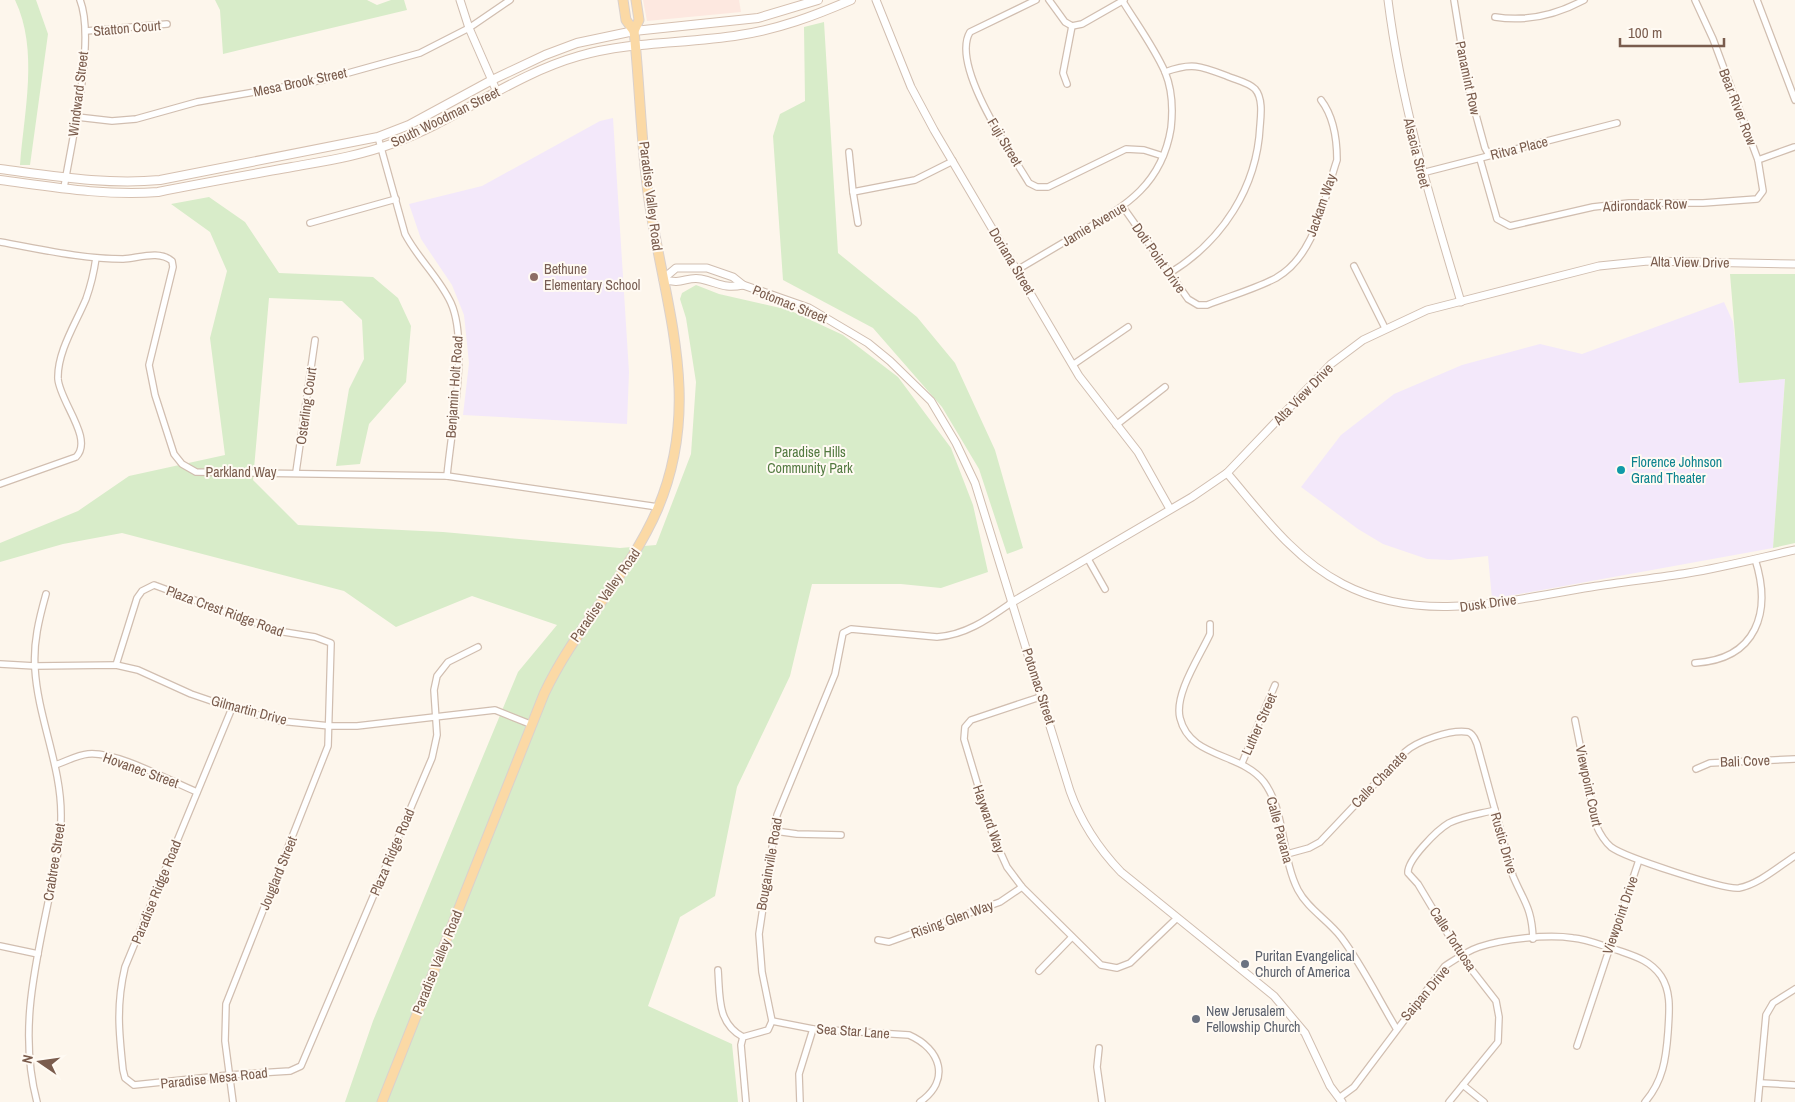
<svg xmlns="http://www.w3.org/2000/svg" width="1795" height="1102" font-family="'Archivo Narrow',sans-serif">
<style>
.commercial{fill:#fde8e0}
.education{fill:#f3e8fa}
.green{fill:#d8ecc9}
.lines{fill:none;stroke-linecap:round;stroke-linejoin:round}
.minor-casing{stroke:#d1beb0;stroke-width:8}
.tertiary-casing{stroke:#d1beb0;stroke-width:9}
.secondary-casing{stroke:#d6c0b0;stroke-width:10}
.primary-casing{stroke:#dad1cd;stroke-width:11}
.minor{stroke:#fff;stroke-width:5.5}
.tertiary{stroke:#fff;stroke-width:7}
.secondary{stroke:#fff;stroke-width:8}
.primary{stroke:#fbd9a5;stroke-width:9}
.education-dot{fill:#8d6e63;stroke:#fffaf3;stroke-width:2}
.culture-dot{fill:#0f9aa8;stroke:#fffaf3;stroke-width:2}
.worship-dot{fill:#6b7280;stroke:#fffaf3;stroke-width:2}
.labels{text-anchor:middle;stroke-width:4;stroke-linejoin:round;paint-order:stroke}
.street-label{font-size:14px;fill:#7a5c4d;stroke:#fffaf3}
.education-label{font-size:14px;fill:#785e54;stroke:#fffaf3;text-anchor:start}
.park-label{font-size:14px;fill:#537a41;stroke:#fffaf3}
.culture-label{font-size:14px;fill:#0d838f;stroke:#fffaf3;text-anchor:start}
.worship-label{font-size:14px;fill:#5b616d;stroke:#fffaf3;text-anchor:start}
</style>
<rect width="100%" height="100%" fill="#fdf6ec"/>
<polygon class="commercial" points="643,0 739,0 741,12 647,21"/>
<g class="education">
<polygon points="613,118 629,372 627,424 463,415 469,363 464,315 452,285 421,239 409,204 482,186 600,121"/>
<polygon points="1724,302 1733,322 1740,383 1785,379 1773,548 1492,599 1488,556 1450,560 1427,559 1383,544 1358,529 1301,487 1341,435 1394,394 1462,365 1540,344 1582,354"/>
</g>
<g class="green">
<path d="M15 0H36L48 34 30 165H20C24 112 39 50 15 0Z"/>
<polygon points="215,0 367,0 377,5 391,0 404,0 407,10 223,54 220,10"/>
<polygon points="824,22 838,253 917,317 955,363 995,450 1023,548 1007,554 979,469 942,407 873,328 783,280 773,136 780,114 805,101 804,27"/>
<polygon points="209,197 245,222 279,273 373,277 398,298 411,326 406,382 369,424 360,464 336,466 349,389 364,359 362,320 342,301 269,298 253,480 298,525 443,532 620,548 656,545 691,454 696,382 686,318 680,299 682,293 696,285 719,294 789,310 843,335 898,377 951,448 973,505 988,572 941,588 901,584 812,584 790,676 737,787 715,896 680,917 648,1006 732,1044 738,1102 345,1102 373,1021 518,672 557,625 472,596 396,627 344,591 122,533 63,544 0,562 0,543 78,511 129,476 225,455 210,338 227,271 210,232 171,204"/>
<polygon points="1730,274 1795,274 1795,543 1773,548 1785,379 1739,383"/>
</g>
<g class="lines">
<g class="minor-casing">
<g id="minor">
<path d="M1036 0 970 32C950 65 1011 153 1029 183L1037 187H1048L1126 149 1144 150 1163 156"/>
<polyline points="1049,0 1065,22 1072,26"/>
<polyline points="1454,0 1468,86 1485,148 1489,155"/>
<polyline points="1757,0 1795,100"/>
<path d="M1495 17C1526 22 1556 15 1584 0"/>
<polyline points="1072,26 1082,24 1124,0"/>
<polyline points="86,31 167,24"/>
<path d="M1165 72C1192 62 1201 66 1227 76 1236 80 1248 82 1255 89 1263 98 1261 115 1260 126 1257 188 1222 241 1170 273"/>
<polyline points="1067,84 1063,73 1072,26"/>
<polyline points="77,117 112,121 136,119 197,102 323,80 420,53 469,28 510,0"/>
<path d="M378 137 405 234C418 259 439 277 451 303 469 343 451 431 447 476"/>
<polyline points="849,152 853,192 915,180 953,161"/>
<polyline points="1480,159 1497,219 1510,226 1593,207 1629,203 1703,203 1757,199 1763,191 1758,160 1713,39 1695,0"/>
<polyline points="1758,160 1794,147"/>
<polyline points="1422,173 1617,123"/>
<path d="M64 188C71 144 96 40 80 0"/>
<polyline points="853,192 858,223"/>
<path d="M1123 207 1188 299 1198 305H1207C1230 296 1255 289 1276 278 1316 255 1323 201 1337 160 1337 139 1334 117 1321 100"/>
<polyline points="310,223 396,199"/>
<path d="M0 242C40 249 82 259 123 259 139 258 159 250 172 261L173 267 149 365 155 395 174 454 182 464 196 472 447 476 658 507"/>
<polyline points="1354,266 1385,328"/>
<path d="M1017 270C1039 257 1061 244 1083 231 1127 205 1162 184 1171 128 1173 110 1172 89 1165 72 1154 47 1136 23 1122 0"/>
<polyline points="1074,364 1128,327"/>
<polyline points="1116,425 1165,387"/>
<polyline points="296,472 315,340"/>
<path d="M0 484 76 457C94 439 60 402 58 379 57 352 76 323 86 299 91 285 94 272 96 258"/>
<polyline points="1088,559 1105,589"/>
<path d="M1210 624V634C1200 656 1174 694 1180 718 1190 759 1241 752 1264 782 1286 812 1281 857 1298 890 1308 909 1328 920 1341 937 1362 965 1378 998 1396 1028"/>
<path d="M1695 663C1757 659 1772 612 1755 559"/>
<polyline points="0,664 35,666 116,665 138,670 191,694 232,708 280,721 330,726 357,726 495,710 530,724"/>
<polyline points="116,665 137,598 142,591 154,585 278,631 315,637 331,643 328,746 226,1004 225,1041 233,1102"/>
<polyline points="1043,696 971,720 965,727 964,739 993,836 1007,867 1022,887 1101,965 1117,968 1130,963 1176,919"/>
<path d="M232 708 125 967C116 1005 119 1033 123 1070L125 1078 134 1085 229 1075 290 1071 301 1066 432 758 437 735 434 690 437 676 448 662 478 647"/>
<path d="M1575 720 1596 825C1600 834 1604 841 1611 847 1624 857 1724 890 1739 888 1759 884 1778 867 1795 856"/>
<polyline points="1242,763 1275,685"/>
<path d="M55 765C65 762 77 755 88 754 116 751 170 781 197 792"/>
<polyline points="1696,769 1710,763 1795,759"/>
<polyline points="775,831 797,834 841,835"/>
<path d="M1287 854 1309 848 1320 842 1405 752C1417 741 1451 729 1468 732 1474 734 1475 740 1477 744L1513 876C1524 902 1532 908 1533 939"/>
<polyline points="878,940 889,942 1000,902 1022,887"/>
<polyline points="0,946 38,954"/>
<path d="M718 970C720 997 717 1023 743 1037"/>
<polyline points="1039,971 1072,937"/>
<path d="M772 1021 813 1029 909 1035C941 1049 951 1080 920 1102"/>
<polyline points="1577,1046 1639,860"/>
<polyline points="1099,1048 1097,1067 1102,1102"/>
<polyline points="1761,1083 1795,1085"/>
<polyline points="1463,1085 1484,1102"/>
<path d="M1339 1098 1354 1087 1445 966C1456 959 1467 951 1479 947 1503 939 1547 934 1573 938 1587 939 1603 946 1617 950 1634 956 1650 960 1661 976 1672 993 1669 1013 1668 1032 1666 1059 1663 1081 1645 1102"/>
<path d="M37 1102C18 1030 36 963 50 893 55 868 61 843 61 818 62 767 38 719 35 669 33 643 39 619 46 594"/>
<path d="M746 1102 741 1045 743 1037 768 1030 772 1021 762 972 759 934 777 815 835 674 843 633 851 629 937 637C966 635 988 619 1011 603"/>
<polyline points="800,1102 799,1074 813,1029"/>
<path d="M1449 1102 1498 1042 1499 1017 1496 1001 1461 956 1418 884 1408 873C1407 860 1437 830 1449 823 1463 816 1480 814 1495 810"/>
<polyline points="1758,1102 1766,1015 1773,1003 1795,989"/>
</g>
</g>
<g class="tertiary-casing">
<g id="tertiary">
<polyline points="460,0 469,28 497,92"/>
<polyline points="876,0 911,87 934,130 1079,376 1138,452 1170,509"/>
<path d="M1388 0C1401 104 1431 202 1461 302"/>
<path d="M663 279 676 268H707L733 277 743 285 809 308 868 343 890 361 931 401 956 443 975 483 1070 791C1081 822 1098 848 1121 872L1274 996 1305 1033 1330 1086 1342 1102"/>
<path d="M663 279C682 286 686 276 701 279 719 283 724 289 743 285"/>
<path d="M1227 473C1262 514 1294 559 1343 584 1422 625 1509 600 1591 587 1623 582 1656 578 1688 573 1724 567 1759 558 1795 550"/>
<polyline points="1011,603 1192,497 1227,473 1331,364 1363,340 1427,310 1599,266 1648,261 1795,264"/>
</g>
</g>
<g class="secondary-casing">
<g id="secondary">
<path d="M0 169C54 176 106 185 160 180L378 137 409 125 492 80 545 55 577 43 634 31 758 18 818 0"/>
<path d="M0 180C53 187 105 196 158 192 203 183 248 175 292 167 325 161 359 156 391 144 456 121 512 75 579 56 631 41 686 44 740 35 779 29 814 16 851 0"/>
</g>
</g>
<g class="primary-casing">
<g id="primary">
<polyline points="623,0 626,20 634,31"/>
<path d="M382 1102 544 694C575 627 629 576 658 508 703 401 665 308 649 200 641 145 640 87 634 31L639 20 636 0"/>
</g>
</g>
<use href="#minor" class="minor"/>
<use href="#tertiary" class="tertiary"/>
<use href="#secondary" class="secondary"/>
<use href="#primary" class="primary"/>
</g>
<circle class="education-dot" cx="534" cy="277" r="5"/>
<circle class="culture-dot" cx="1621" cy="470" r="5"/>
<g class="worship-dot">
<circle cx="1245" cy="964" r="5"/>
<circle cx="1196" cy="1019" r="5"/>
</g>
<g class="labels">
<g class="street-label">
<text transform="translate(127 28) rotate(-5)" y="5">Statton Court</text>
<text transform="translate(1468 78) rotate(78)" y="5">Panamint Row</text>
<text transform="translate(300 82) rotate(-12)" y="5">Mesa Brook Street</text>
<text transform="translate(78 94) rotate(-83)" y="5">Windward Street</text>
<text transform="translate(1738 107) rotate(69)" y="5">Bear River Row</text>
<text transform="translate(445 117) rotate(-26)" y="5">South Woodman Street</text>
<text transform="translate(1005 142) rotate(59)" y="5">Fuji Street</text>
<text transform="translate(1519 148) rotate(-14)" y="5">Ritva Place</text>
<text transform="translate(1417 153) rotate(76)" y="5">Alsacia Street</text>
<text transform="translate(651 196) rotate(83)" y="5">Paradise Valley Road</text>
<text transform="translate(1321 205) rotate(-71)" y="5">Jackam Way</text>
<text transform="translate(1645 205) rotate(-2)" y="5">Adirondack Row</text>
<text transform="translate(1094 224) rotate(-31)" y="5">Jamie Avenue</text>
<text transform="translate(1159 258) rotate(55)" y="5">Doti Point Drive</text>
<text transform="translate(1012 261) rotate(59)" y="5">Doriana Street</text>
<text transform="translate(1690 262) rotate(1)" y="5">Alta View Drive</text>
<text transform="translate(790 304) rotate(22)" y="5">Potomac Street</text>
<text transform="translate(454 387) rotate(-86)" y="5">Benjamin Holt Road</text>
<text transform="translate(1303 394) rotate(-46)" y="5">Alta View Drive</text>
<text transform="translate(306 406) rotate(-82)" y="5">Osterling Court</text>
<text x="241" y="477">Parkland Way</text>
<text transform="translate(605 595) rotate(-55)" y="5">Paradise Valley Road</text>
<text transform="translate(1488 603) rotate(-8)" y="5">Dusk Drive</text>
<text transform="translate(225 611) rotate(20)" y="5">Plaza Crest Ridge Road</text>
<text transform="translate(1039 686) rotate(72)" y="5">Potomac Street</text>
<text transform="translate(249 710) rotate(15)" y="5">Gilmartin Drive</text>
<text transform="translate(1259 724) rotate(-66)" y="5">Luther Street</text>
<text transform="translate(1745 761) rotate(-2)" y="5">Bali Cove</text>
<text transform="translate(141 770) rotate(20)" y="5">Hovanec Street</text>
<text transform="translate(1379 779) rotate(-46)" y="5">Calle Chanate</text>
<text transform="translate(1589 786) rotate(78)" y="5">Viewpoint Court</text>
<text transform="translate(989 819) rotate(71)" y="5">Hayward Way</text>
<text transform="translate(1280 830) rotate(75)" y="5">Calle Pavana</text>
<text transform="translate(1504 843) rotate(74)" y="5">Rustic Drive</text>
<text transform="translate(392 852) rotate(-67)" y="5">Plaza Ridge Road</text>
<text transform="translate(54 862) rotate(-81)" y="5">Crabtree Street</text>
<text transform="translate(769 864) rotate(-80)" y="5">Bougainville Road</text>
<text transform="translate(278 873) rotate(-68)" y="5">Jouglard Street</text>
<text transform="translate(156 892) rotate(-68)" y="5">Paradise Ridge Road</text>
<text transform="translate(1620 915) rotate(-71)" y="5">Viewpoint Drive</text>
<text transform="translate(952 919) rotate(-20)" y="5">Rising Glen Way</text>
<text transform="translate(1453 939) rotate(57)" y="5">Calle Tortuosa</text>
<text transform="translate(437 962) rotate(-68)" y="5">Paradise Valley Road</text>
<text transform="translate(1425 993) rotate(-50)" y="5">Saipan Drive</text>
<text transform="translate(853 1031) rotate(4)" y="5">Sea Star Lane</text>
<text transform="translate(214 1078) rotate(-6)" y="5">Paradise Mesa Road</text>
</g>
<g class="education-label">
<text x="544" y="274">Bethune<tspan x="544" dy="16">Elementary School</tspan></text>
</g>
<g class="park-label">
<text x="810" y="457">Paradise Hills<tspan x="810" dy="16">Community Park</tspan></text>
</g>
<g class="culture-label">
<text x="1631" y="467">Florence Johnson<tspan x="1631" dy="16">Grand Theater</tspan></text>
</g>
<g class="worship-label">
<text x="1255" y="961">Puritan Evangelical<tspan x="1255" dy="16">Church of America</tspan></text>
<text x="1206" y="1016">New Jerusalem<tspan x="1206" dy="16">Fellowship Church</tspan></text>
</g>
</g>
<g transform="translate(40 1062) rotate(283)" stroke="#fffaf3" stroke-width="4" paint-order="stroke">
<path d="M0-4L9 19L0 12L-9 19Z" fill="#7a5c4d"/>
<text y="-8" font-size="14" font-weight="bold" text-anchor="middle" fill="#7a5c4d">N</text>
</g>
<path d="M1620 38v8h104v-8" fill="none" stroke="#7a5c4d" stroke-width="2.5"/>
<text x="1628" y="38" font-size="15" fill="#7a5c4d" stroke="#fffaf3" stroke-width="4" paint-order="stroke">100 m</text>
</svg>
